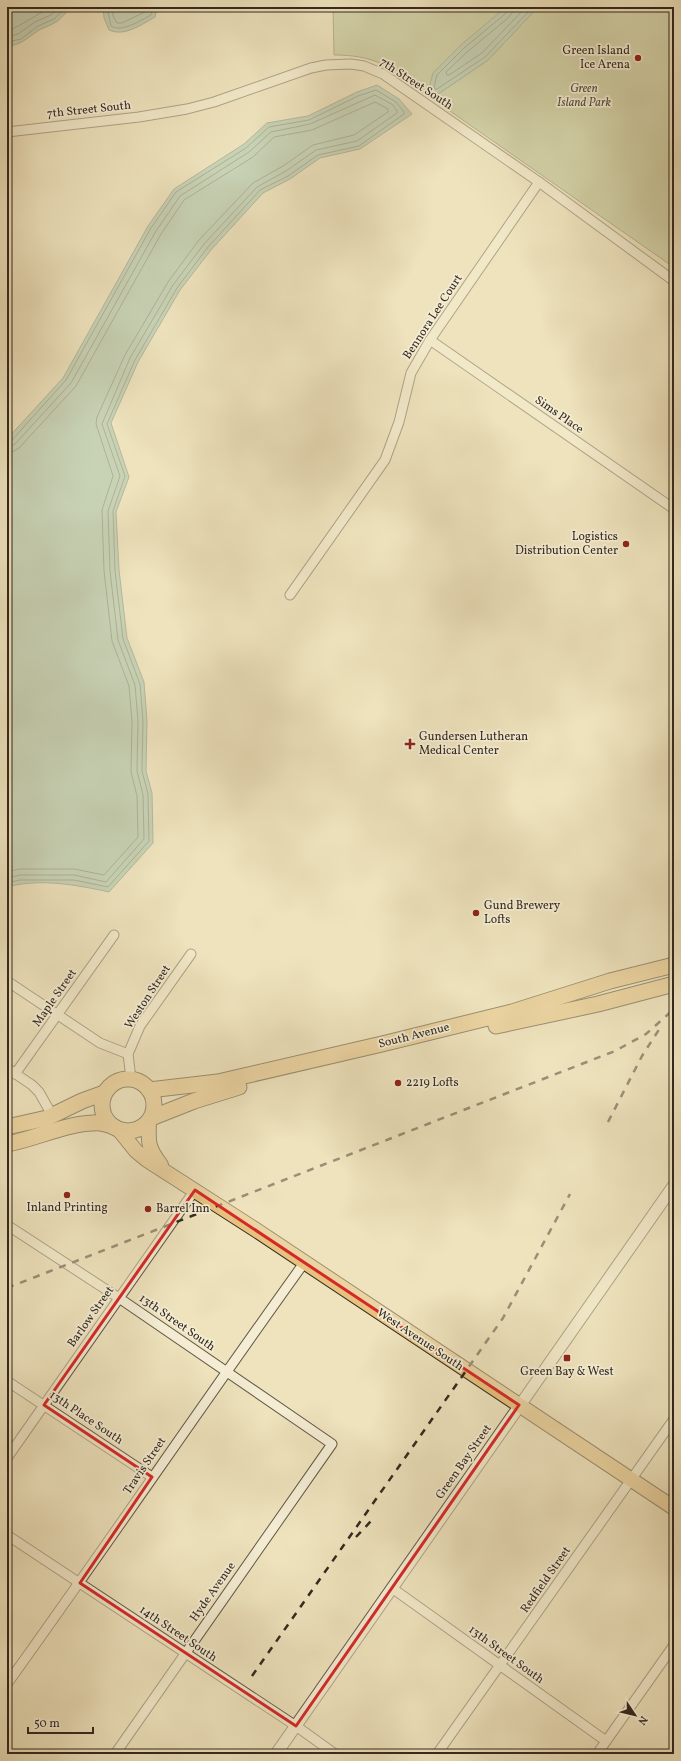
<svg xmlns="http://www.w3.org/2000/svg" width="681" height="1761" font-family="Vollkorn,serif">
<rect width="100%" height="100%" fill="#eee3bd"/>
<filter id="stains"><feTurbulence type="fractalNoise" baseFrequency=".005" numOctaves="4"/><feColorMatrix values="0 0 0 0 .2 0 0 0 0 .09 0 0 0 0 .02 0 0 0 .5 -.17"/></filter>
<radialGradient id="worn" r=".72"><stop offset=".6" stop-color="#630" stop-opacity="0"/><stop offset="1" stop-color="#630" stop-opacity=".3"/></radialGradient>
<path fill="#b5c494" stroke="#74765a" d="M333,7H506L435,96L488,60L538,7H674V264L672,266L384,65C368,57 351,55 334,55Z"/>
<g fill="#9abead" stroke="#718274">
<path d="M7,7H72C68,10 59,21 56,22C51,25 46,27 41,29C29,36 21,46 7,46Z"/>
<path d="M103,7H156L157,9L155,17C141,25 124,37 109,30L104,18Z"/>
<path d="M506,7H538L488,60L435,96L429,88L433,73L461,45Z"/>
<path d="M377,85L399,99L412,114L360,149L320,158L290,179L263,193L211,250L180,290L138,362L111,423L129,477L116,512L119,570L127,638L144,682L147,721L146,771L152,793L153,843L109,892C77,885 39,878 7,887V439L63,378L148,226L174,189L244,144L267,123L308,116L357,92Z"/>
</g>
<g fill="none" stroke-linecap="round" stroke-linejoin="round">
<g stroke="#667366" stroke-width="1">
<path d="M107,7L111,26C122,33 141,20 151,15L153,7"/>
<path d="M112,7L113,16L117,23H122L147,11L148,7"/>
<path d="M508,7V10L504,15L464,48L437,75L434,87L435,89H437L485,57L533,7"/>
<path d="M514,7L512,13L508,18L467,52L446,72L447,75H449L482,53L526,7"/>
<path d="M7,31C11,31 47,10 49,7"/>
<path d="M7,37L18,34L35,22L51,15L58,7"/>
<path d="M7,42L21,39L38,26L54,19L66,7"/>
<path d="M7,441L12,440L66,380L151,228L176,192L246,148L269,127L309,120L358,96L376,90L396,102L404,112V114L359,146L318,155L288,176L260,190L208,247L177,288L135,360L107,424L125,476L113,511L115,571L123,639L140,684L143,721L142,771L148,794L149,841L108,887L74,880H20L7,883"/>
<path d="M7,447L15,444L71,383L156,231L180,196L249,152L271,132L310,124L375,95L393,105L397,111V113L357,141L316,150L286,171L257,187L204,244L173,285L130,358L102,424L120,476L108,511L110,571L118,640L135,685L138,721L137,771L143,795L144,839L106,882L74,875H20L7,878"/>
<path d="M7,453L14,451L19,448L76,386L161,234L184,200L253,157L274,137L312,130L375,102L388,109V112L354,135L313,145L283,166L253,183L199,240L168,282L125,355L97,417L96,424L113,476L102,510L104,571L112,641L129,686L132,722L131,772L137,796L138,837L104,875L74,869H19L7,872"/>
</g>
<g stroke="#625746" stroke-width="11">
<g id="minor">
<path d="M7,132L139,117L187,109L214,102L311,68L326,65L351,64L364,66L383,74L539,182L674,281"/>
<path d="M430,340L674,509"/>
<path d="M290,595L385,460L399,422L411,373L430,340L539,182"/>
<path d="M7,981L100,1043L128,1054"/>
<path d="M7,1068L32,1085L39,1092L52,1115"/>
<path d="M15,1074L114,935"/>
<path d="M131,1079L128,1054L140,1026L191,954"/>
<path d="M7,1225L119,1298L332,1444L115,1754"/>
<path d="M7,1381L152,1477"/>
<path d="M7,1458L195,1190"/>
<path d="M7,1535L296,1726L335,1754"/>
<path d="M392,1588L606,1741"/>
<path d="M7,1684C107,1545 204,1402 304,1263"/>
<path d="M437,1754L674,1419"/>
<path d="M597,1754L674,1645"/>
</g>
</g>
<g stroke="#625746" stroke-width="13">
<path id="tertiary" d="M276,1754L674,1185"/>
</g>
<g stroke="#33281f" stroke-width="16">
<g id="primary">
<path d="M149,1122C148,1143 148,1148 161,1165"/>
<path d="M119,1130L136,1151L147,1160L253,1228L674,1508"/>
</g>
</g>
<g stroke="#33281f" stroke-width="17">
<g id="trunk">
<path d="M496,1026L598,1004L674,984"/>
<circle cx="128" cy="1105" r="26"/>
<path d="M149,1090L218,1082L382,1044L512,1012L610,981L674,965"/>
<path d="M151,1118L194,1101L239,1087"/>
<path d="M7,1127L47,1118L82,1101L104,1093"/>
<path d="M7,1144C35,1139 64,1124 93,1123C100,1122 107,1124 114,1127"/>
</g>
</g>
<use href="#minor" stroke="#f4edd4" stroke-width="9"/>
<use href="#tertiary" stroke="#f4edd4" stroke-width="11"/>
<use href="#primary" stroke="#e7c27e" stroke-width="14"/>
<use href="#trunk" stroke="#e7c27e" stroke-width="15"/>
<g stroke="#33281f" stroke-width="2.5" stroke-dasharray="7 7" stroke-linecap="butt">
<path d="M608,1122L642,1056L662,1025"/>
<path d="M7,1288L615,1051L646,1034L674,1009"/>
<path d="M356,1537L372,1520"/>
<path d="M252,1676L503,1318L570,1194"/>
</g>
</g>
<path d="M0 0H681V1761H0ZM195,1190L519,1405L296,1726L80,1583L152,1477L44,1405Z" fill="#eee3bd" fill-opacity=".55" fill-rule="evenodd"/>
<path fill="none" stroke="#d62828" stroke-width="3" stroke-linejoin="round" d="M195,1190L519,1405L296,1726L80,1583L152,1477L44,1405Z"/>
<g fill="#8f2418" stroke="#f4edd4" stroke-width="1.5">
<circle cx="638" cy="58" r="4"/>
<circle cx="626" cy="544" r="4"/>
<path d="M408 738h4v4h4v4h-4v4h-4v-4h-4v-4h4z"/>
<circle cx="476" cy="913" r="4"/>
<circle cx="398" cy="1083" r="4"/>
<circle cx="67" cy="1195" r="4"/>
<circle cx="148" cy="1209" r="4"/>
<rect x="563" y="1354" width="8" height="8" rx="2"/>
</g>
<g text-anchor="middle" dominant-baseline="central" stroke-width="3.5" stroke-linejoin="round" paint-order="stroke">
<g font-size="12" fill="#33281f" stroke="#f4edd4" text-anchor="start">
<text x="630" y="51" text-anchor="end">Green Island<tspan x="630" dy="14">Ice Arena</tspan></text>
<text x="618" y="537" text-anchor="end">Logistics<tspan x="618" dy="14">Distribution Center</tspan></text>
<text x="419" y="737">Gundersen Lutheran<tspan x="419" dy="14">Medical Center</tspan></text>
<text x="484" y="906">Gund Brewery<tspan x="484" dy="14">Lofts</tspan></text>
<text x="406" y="1083">2219 Lofts</text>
<text x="67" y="1208" text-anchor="middle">Inland Printing</text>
<text x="156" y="1209">Barrel Inn</text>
<text x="567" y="1372" text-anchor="middle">Green Bay &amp; West</text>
</g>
<g font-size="12" fill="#33281f" stroke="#f4edd4">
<text transform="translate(416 84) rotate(33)">7th Street South</text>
<text transform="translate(89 110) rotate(-6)">7th Street South</text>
<text transform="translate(433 317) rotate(-57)">Bennora Lee Court</text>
<text transform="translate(559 415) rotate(35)">Sims Place</text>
<text transform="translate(148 997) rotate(-57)">Weston Street</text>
<text transform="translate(55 998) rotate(-55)">Maple Street</text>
<text transform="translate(414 1036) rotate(-14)">South Avenue</text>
<text transform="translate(91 1317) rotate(-55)">Barlow Street</text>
<text transform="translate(177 1323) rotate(35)">13th Street South</text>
<text transform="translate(420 1340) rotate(34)">West Avenue South</text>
<text transform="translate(86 1418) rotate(34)">13th Place South</text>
<text transform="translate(464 1462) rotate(-55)">Green Bay Street</text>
<text transform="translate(145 1466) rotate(-56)">Travis Street</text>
<text transform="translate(546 1580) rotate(-55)">Redfield Street</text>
<text transform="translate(213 1592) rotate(-55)">Hyde Avenue</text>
<text transform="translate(178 1634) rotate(34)">14th Street South</text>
<text transform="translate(506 1655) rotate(36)">13th Street South</text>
</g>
<g font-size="12" font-style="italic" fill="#544f3c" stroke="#f4edd4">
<text x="584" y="89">Green<tspan x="584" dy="14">Island Park</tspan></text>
</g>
</g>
<rect width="681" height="1761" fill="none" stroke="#eee3bd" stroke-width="24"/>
<rect x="8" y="8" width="665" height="1745" fill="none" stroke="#33281f" stroke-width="2"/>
<rect x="12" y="12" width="657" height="1737" fill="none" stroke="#33281f"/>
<g transform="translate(635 1715) rotate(125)" stroke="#f4edd4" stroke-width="3" paint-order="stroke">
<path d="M0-3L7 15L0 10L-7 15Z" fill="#33281f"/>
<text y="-6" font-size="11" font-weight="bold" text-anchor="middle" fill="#33281f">N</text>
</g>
<path d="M28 1727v6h65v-6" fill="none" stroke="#33281f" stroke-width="2"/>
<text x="34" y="1727" font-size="12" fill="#33281f" stroke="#f4edd4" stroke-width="3" paint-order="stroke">50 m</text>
<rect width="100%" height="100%" filter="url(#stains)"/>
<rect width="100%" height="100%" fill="url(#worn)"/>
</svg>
